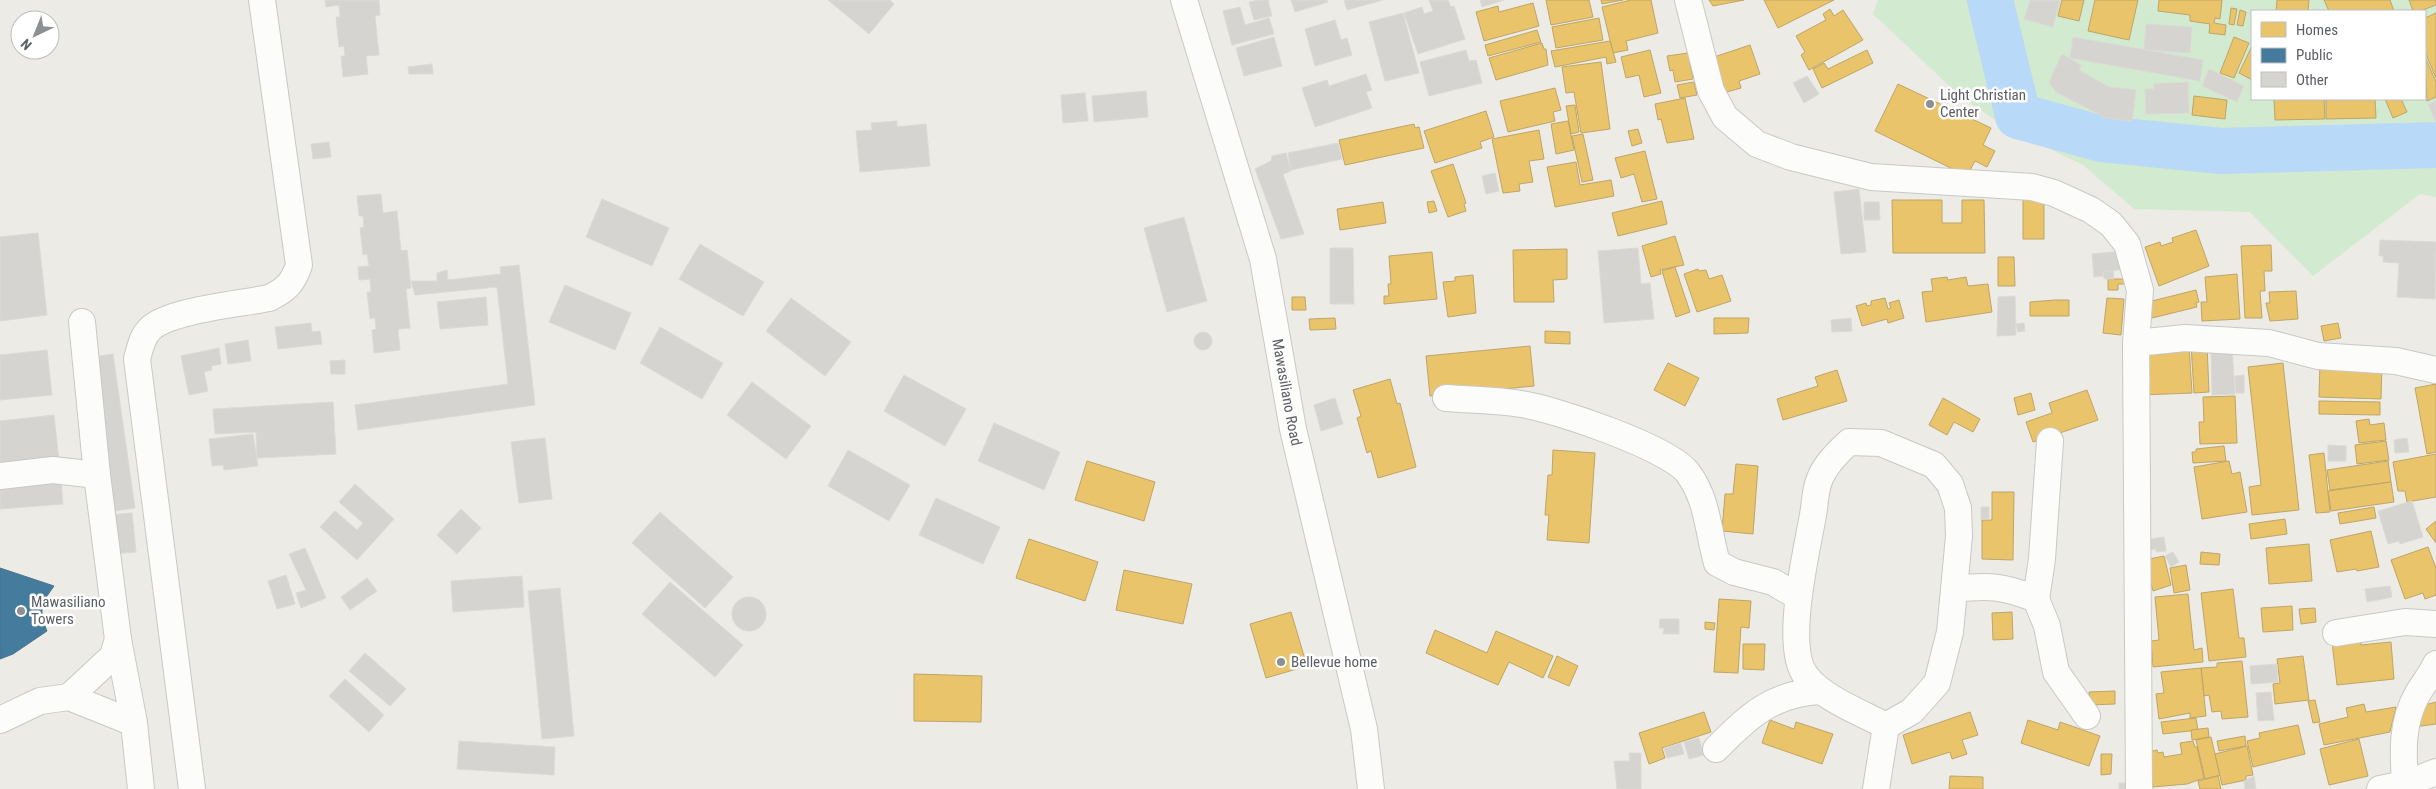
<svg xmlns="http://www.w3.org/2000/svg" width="2436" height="789" font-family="'Roboto Condensed',sans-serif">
<rect width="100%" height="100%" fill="#ecebe5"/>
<path fill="#d2ead0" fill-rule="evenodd" d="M1878,0H2436V197L2420,194L2313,276L2250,212L2134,209L2083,165L2008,129L1959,95L1873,14ZM2252,11H2425V99H2252Z"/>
<g fill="#e9c46a" stroke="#bea568">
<path d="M1546,0H1589L1593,17L1551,25Z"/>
<path d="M1601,0H1623L1602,4Z"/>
<path d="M1631,0H1651L1658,33L1626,41L1628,50L1613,53L1602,7Z"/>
<path d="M1709,0H1744L1713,6Z"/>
<path d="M1764,0H1834L1778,28Z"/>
<path d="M2062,0H2084L2079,21L2058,16Z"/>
<path d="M2095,0H2138L2129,40L2088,31Z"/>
<path d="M2159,0H2222L2220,19L2215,18L2214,23L2226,25L2225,35L2209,33L2210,24L2190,21V15L2158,11Z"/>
<path d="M2277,0H2309L2308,11H2276Z"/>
<path d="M2324,0H2390L2394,11H2329Z"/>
<path d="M2409,0H2436V5L2420,11H2413Z"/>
<path d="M1533,3L1539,26L1484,41L1476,12L1498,6L1499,12Z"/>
<path d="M2231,8L2237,9L2234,25L2229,24Z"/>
<path d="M1830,9L1834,16L1843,10L1863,40L1809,70L1801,55L1805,52L1796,36L1826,20L1823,14Z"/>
<path d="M2240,10L2246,12L2243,26L2237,25Z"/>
<path d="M2436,13V78L2425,52V18Z"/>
<path d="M1599,18L1603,40L1556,48L1552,27Z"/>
<path d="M1537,30L1541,42L1488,56L1485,45Z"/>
<path d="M2234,37L2249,43L2234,78L2220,73Z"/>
<path d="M1610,41L1616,62L1607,64L1606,57L1555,67L1551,51Z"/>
<path d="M1542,43L1544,49H1546L1548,65L1496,80L1489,58Z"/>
<path d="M1750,45L1760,74L1739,81L1741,88L1720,94L1708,59Z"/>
<path d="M2252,46V80L2239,73Z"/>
<path d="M1650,50L1661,93L1644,97L1639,75L1626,78L1621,57Z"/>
<path d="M1867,50L1873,63L1822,88L1813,69L1824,63L1828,69Z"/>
<path d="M1688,53L1693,79L1675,82L1673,70L1670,71L1667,56Z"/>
<path d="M2425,57L2436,82V97L2427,101Z"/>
<path d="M1601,62L1610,129L1581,133L1574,92L1566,93L1562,67Z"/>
<path d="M1694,82L1697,95L1680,98L1677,85Z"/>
<path d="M1898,84L1991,128L1983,145L1995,151L1987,167L1975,161L1967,176L1875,131Z"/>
<path d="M1555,88L1561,110L1553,112L1555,121L1508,132L1500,101Z"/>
<path d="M2194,96L2227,100L2225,119L2192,115Z"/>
<path d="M1685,98L1694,139L1667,143L1661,119L1658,120L1655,104Z"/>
<path d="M2274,99H2324L2325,119L2275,120Z"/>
<path d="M2326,99H2375L2376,118L2326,119Z"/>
<path d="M2385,99H2401L2407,112L2393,118Z"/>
<path d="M1575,105L1579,132L1571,134L1566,106Z"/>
<path d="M1486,111L1494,137L1480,142L1482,148L1435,163L1424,131Z"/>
<path d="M1568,121L1574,150L1556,154L1551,124Z"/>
<path d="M1414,124L1415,128L1419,127L1424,148L1345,165L1339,140Z"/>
<path d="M1638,129L1642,143L1632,146L1628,131Z"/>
<path d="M1539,130L1544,159L1529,161L1533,182L1519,184L1520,191L1503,193L1492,139Z"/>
<path d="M1583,134L1593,180L1582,182L1572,136Z"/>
<path d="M1645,151L1657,199L1642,202L1634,174L1621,178L1615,158Z"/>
<path d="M1576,162L1580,185L1611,180L1614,196L1555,207L1547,167Z"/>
<path d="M1453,164L1466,203L1464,204L1466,211L1448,217L1431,171Z"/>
<rect x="2023" y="192" width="21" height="47"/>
<path d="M1892,200H1942V223H1962V200H1984L1985,253H1893Z"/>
<path d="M1434,201L1437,211L1429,213L1427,202Z"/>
<path d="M1662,201L1667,224L1618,236L1612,213Z"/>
<path d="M1383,202L1386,223L1340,230L1337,209Z"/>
<path d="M2196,230L2209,266L2159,286L2145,247L2160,242L2161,246L2173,242L2172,238Z"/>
<path d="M1675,236L1684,265L1660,270L1661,274L1651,277L1642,246Z"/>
<path d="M2271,245L2272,271H2264L2265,291H2260L2262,318H2245L2241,246Z"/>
<path d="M1567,249V279L1553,280L1554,302H1514L1513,250Z"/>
<path d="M1432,252L1437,299L1384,304V296H1389L1388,284H1391L1389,256Z"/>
<path d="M1998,257H2014L2015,286H1998Z"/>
<path d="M1675,267L1690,312L1676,317L1662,271Z"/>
<path d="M1698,269L1699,271L1706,270L1709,279L1722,275L1731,301L1697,312L1684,274Z"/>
<path d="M2237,274L2240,319L2202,321L2201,302H2207L2205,277Z"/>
<path d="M1473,275L1476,313L1448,317L1443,282L1455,281V277Z"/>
<path d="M1947,277L1948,280L1966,277L1968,286L1988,284L1992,312L1926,322L1922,292L1933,291L1931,279Z"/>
<path d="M2108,279H2126L2125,284H2118V290H2108Z"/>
<path d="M2196,290L2199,302L2196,303L2197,307L2152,318L2148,302Z"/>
<path d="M2296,291L2298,319L2270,321L2266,303H2270L2269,292Z"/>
<path d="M1292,297H1305L1306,310H1292Z"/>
<path d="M1885,298L1888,309L1891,308L1889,303L1899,300L1904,318L1888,323L1887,319L1862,326L1856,306L1866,303L1867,306L1871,305V301Z"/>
<path d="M2107,298L2124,299L2121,335L2103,333Z"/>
<path d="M2055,300H2069V316H2030V302Z"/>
<path d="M1335,318L1336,329L1310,330L1309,319Z"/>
<path d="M1714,318H1749L1748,333L1714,334Z"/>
<path d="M2338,323L2341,338L2324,341L2321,326Z"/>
<path d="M1545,331L1570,332V344L1545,343Z"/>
<path d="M2207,344L2209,392L2194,393L2191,345Z"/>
<path d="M2189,345L2192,393L2141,395L2139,355L2164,354L2163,347Z"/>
<path d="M1530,346L1534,386L1430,396L1426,356Z"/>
<path d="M2320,362L2382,365L2381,399L2319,397Z"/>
<path d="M1668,363L1699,378L1685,406L1654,390Z"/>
<path d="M2283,363L2299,510L2252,515L2249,487L2261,485L2248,367Z"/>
<path d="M1837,370L1847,401L1783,420L1777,399L1818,386L1815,377Z"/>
<path d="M1390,379L1397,404L1400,403L1416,467L1378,478L1371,451L1367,453L1357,418L1361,416L1353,390Z"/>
<path d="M2436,384V452L2427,454L2415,388Z"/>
<path d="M2087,390L2098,420L2033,442L2026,422L2052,413L2049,403Z"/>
<path d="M2031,393L2035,410L2018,415L2014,398Z"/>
<path d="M2235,396L2237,443L2200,444L2199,422H2204L2203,397Z"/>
<path d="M1943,398L1980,419L1973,432L1954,422L1947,435L1929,425Z"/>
<path d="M2319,401L2380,402V415L2319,414Z"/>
<path d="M2369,419L2370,425L2384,423L2386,440L2359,443L2356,421Z"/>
<path d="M2386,441L2389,460L2357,464L2355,445Z"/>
<path d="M2224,446L2226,461L2193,463L2192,452H2196V449Z"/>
<path d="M1553,450L1595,453L1589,543L1547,540L1549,515H1545L1548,475H1552Z"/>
<path d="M2324,453L2330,512L2316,513L2309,455Z"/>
<path d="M2436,454V497L2407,502L2405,491H2398L2393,462Z"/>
<path d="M1087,461L1155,482L1144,521L1075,500Z"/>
<path d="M2229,461L2232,474L2240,472L2247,512L2202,519L2194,467Z"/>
<path d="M2388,461L2391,482L2330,490L2327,470Z"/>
<path d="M1736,464L1758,466L1753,534L1722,531L1725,494H1733Z"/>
<path d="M2391,482L2394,502L2331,511L2328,491Z"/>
<path d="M1992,492H2014L2013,560L1982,559V520H1992Z"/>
<path d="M2374,507L2376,518L2340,524L2338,513Z"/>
<path d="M2285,519L2287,534L2251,539L2249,524Z"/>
<path d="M2436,521V543L2426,529Z"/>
<path d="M2371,531L2379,567L2357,571L2356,569L2337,572L2330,540Z"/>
<path d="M1029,539L1098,562L1085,601L1016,578Z"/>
<path d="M2309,544L2312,581L2269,584L2266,548Z"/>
<path d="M2428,547L2436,568V595L2425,599L2423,593L2405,599L2391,560Z"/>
<path d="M2201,552L2220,554L2219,565L2200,564Z"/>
<path d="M2164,556L2171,585L2153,591L2145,560Z"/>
<path d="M2186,565L2190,590L2174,593L2170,568Z"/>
<path d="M1124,570L1192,584L1183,624L1116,610Z"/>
<path d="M2233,589L2239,638H2244L2246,657L2209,661L2201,593Z"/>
<path d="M2188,594L2194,650L2202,648L2203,662L2153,667L2151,641L2159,640L2155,597Z"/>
<path d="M1719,599L1751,601L1749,628L1741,627L1738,673L1714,672Z"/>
<path d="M2292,606L2293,630L2263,632L2261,608Z"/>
<path d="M2315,608L2316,622L2301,624L2299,609Z"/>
<path d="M1291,612L1307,666L1266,678L1250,624Z"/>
<path d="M2012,612L2013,639L1993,640L1992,613Z"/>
<path d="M1705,622L1715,623L1714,630L1705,629Z"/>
<path d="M1435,630L1487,653L1496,631L1553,656L1543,678L1509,662L1498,685L1426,653Z"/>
<path d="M2360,639L2361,645L2391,642L2394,679L2337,685L2332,642Z"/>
<path d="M1743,644H1765L1764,670L1743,669Z"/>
<path d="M1557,656L1578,666L1569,686L1548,677Z"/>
<path d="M2303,656L2309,700L2275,704L2273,684L2280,683L2277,659Z"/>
<path d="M2242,661L2248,717L2222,719L2221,711L2212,712L2209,695L2204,696L2201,668L2217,667V663Z"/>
<path d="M2201,668L2206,716L2190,718V713L2159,719L2156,694L2164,693L2161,672Z"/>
<path d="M914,674L982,676L981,722L914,721Z"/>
<path d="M2115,691V704L2090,705L2089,692Z"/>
<path d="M2315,700L2320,722L2313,723L2308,701Z"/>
<path d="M2436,702V724L2414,727L2421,706Z"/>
<path d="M2364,704L2366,712L2396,707L2390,732L2324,745L2319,724L2348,717L2346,708Z"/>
<path d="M1704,712L1711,732L1662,748L1665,758L1649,764L1639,733Z"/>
<path d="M1970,712L1978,735L1962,740L1967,754L1952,759L1950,752L1912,764L1903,735Z"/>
<path d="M2196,718L2198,730L2163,734L2161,722Z"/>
<path d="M1770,720L1794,729L1796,722L1833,734L1822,764L1762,743Z"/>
<path d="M2028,720L2058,730L2060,722L2100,736L2089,766L2021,743Z"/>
<path d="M2298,725L2305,754L2253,767L2247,741L2260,738L2259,733Z"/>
<path d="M2208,728L2209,737L2192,740L2191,730Z"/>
<path d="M2245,736L2246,746L2219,751L2217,741Z"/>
<path d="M2211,737L2220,775L2205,779L2196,740Z"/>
<path d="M2359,739L2368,776L2329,785L2320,749Z"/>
<path d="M2193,741L2195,747H2197L2204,778L2187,784L2152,787L2148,752L2157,750L2158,753L2163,752L2164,757L2182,754L2180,743Z"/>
<path d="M2247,746L2253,775L2246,776V780L2222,785L2215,754Z"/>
<path d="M2101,754H2112L2111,774L2101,775Z"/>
<path d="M1950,776L1983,777V789H1949Z"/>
<path d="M2218,776L2221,789H2200L2198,781Z"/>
</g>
<path fill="#457b9d" stroke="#4c728c" d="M0,568L54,586L42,603V619L47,631L13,654L0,659Z"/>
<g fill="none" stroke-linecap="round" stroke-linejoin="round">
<path stroke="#b8d9f7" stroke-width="46" d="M1990,0L2018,116L2102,139L2221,151L2436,145"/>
</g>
<g fill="#d5d4d0" stroke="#dcdad4">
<path d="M325,0H379L380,15L375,16L379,55L366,56L368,74L343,77L341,56H345L344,46L339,47L336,17H340L339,5L326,7Z"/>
<path d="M828,0H890L894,4L869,34Z"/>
<path d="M1259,0H1268L1272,16L1254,20L1249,2Z"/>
<path d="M1291,0H1327L1328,2L1295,12Z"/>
<path d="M1344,0H1383L1347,10Z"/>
<path d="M1429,0H1448L1451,7L1454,6L1465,39L1418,54L1404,13L1422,7L1424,14L1433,11Z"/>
<path d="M1480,0H1504L1482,7Z"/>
<path d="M2030,0H2060L2053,27L2024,19Z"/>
<path d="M1240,7L1245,25L1269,18L1274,34L1232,45L1223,11Z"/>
<path d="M1403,13L1419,73L1385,81L1369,22Z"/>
<path d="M1335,20L1341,40L1347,38L1352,55L1315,66L1305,29Z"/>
<path d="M2146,24L2192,27L2190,53L2144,50Z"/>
<path d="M1274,37L1282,66L1244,76L1236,48Z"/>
<path d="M2073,37L2203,60L2200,81L2070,58Z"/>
<path d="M1466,50L1469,61L1476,60L1482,83L1429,96L1420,62Z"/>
<path d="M2062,54L2081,65L2079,70L2109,87L2136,90L2132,121L2106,118L2056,92L2049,82Z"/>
<path d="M432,64L433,74H409L408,67Z"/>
<path d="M2209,69L2244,86L2237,102L2202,86Z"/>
<path d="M1366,74L1372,90L1366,92L1372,108L1315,127L1302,88L1327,80L1329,86Z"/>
<path d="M1807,76L1819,94L1804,103L1793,83Z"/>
<path d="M2188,82L2189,113L2146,114L2145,89H2154V84Z"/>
<path d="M1146,91L1148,117L1094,122L1092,96Z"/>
<path d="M1085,93L1088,121L1063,123L1061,95Z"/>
<path d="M2436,101V123L2428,104Z"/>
<path d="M897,121V127L926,124L930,166L860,172L856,131L872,130L871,123Z"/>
<path d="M329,142L331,157L313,159L311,144Z"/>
<path d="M1338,143L1342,159L1291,170L1288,153Z"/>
<path d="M1286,153L1291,171L1283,174L1304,234L1281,239L1255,169L1271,161L1272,156Z"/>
<path d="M1495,173L1499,191L1486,194L1482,176Z"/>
<path d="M1859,189L1866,252L1841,254L1834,192Z"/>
<path d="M381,194L383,213L397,211L401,251L407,250L411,288L406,289L410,328L398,329L400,350L374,353L372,330L376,329L375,318L370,319L367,292H371L370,279L359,280L358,267L369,266L367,254L363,255L360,228L364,227L363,216H359L357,196Z"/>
<path d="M602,199L669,228L652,266L586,237Z"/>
<path d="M1864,202H1879L1880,220H1864Z"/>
<path d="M1184,217L1207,301L1167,312L1144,228Z"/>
<path d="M38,233L47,315L0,321V237Z"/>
<path d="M2380,240L2436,242L2435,299L2397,297L2399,263L2383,262V256H2379Z"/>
<path d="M700,244L764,282L743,316L679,279Z"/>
<path d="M1330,248H1353L1354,304H1330Z"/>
<path d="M1638,248L1641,284L1650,283L1654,319L1604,323L1598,251Z"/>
<path d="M2123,251L2125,269L2102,272L2103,276L2094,277L2092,254Z"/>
<path d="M519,265L535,405L358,430L355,405L508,384L497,287L415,295L411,281H437V273L447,270L448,280L501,274L500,267Z"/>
<path d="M2113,271L2114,279H2104L2103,272Z"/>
<path d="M565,285L631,313L615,350L549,322Z"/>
<path d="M2015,296L2016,335L1997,336L1998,297Z"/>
<path d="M486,297L488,325L440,329L437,302Z"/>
<path d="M791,298L851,342L825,376L766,331Z"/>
<path d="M1851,318L1852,331L1832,332L1831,320Z"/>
<path d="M311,323L312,332L320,331L322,344L278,349L275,327Z"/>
<path d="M2024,323L2025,331L2018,332L2016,324Z"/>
<path d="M660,327L723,363L702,399L640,363Z"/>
<circle cx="1203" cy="341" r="9"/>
<path d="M248,340L251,361L228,364L225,344Z"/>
<path d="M219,348L221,364L211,366L212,370L204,372L208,391L189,395L181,356Z"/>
<path d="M2232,348L2235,394L2212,395L2211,349Z"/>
<path d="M47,350L52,395L0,400V355Z"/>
<path d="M113,354L135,508L108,512L86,358Z"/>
<path d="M345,360V374H331L330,361Z"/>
<path d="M904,375L966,409L945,446L884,411Z"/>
<path d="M2244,375V393H2236L2235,376Z"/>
<path d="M752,382L811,426L786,459L727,415Z"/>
<path d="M1335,398L1343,424L1321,431L1314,405Z"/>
<path d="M333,402L336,454L257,458L256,432L215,434L213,409Z"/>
<path d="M54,415L59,461L0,466V421Z"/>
<path d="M994,423L1060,452L1044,490L978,461Z"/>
<path d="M253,434L258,466L224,470L223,465L212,466L209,439Z"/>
<path d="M545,438L552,499L519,503L511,442Z"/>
<path d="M2407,438L2409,452L2395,453L2394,440Z"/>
<path d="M2328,445L2346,446V461H2328Z"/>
<path d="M848,450L910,485L889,521L828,486Z"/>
<path d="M61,481L63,504L0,509V486Z"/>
<path d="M355,484L394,519L357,560L320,527L335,511L357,530L363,523L339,502Z"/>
<path d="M936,498L1000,527L983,564L919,535Z"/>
<path d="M2412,501L2423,537L2400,544L2399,541L2388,544L2378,511Z"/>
<rect x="1981" y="507" width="8" height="12"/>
<path d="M461,509L481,528L457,554L437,535Z"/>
<path d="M660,512L733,577L705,608L632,543Z"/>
<path d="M132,513L136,552L113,554L109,515Z"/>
<path d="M2164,537L2166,551L2156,552V549L2146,550L2145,540Z"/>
<path d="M305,548L326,598L301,608L296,593L306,590L289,554Z"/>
<path d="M2173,552L2179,562L2171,567L2165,556Z"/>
<path d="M286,575L295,604L277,609L268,581Z"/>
<path d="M522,576L524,607L453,612L451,581Z"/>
<path d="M367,578L377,591L350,610L341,597Z"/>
<path d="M670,582L743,645L715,677L642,614Z"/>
<path d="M2390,586L2392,597L2367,602L2365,589Z"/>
<path d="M560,588L574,736L542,739L528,591Z"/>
<circle cx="749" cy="614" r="17"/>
<path d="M1660,619H1679V634H1663L1664,628H1659Z"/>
<path d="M365,653L406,689L390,706L349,671Z"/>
<path d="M2277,664L2278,682L2251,684L2250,666Z"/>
<path d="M345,679L384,715L369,732L329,696Z"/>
<path d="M2271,692L2274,720L2258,721L2256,693Z"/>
<path d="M1699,738L1704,755L1689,759L1684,742Z"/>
<path d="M459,741L555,747L554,775L457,769Z"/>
<path d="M1681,743L1684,754L1667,758L1664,748Z"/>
<path d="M1629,753H1641V789H1617L1614,761H1630Z"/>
<path d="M2254,776L2256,789H2245L2244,781Z"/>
<rect x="2119" y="783" width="8" height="6"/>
</g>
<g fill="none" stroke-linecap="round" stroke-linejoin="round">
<g stroke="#c8c9c7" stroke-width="28">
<g id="minor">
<path id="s1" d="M1184,0L1263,259L1293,429L1364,729L1371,789"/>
<path d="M1688,0L1711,91L1725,117L1757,144L1791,157L1871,177L2032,187L2054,193L2091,210L2111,224L2127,244L2140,290L2136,343L2139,789"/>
<path d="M82,322L97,475L118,639L134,723L141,789"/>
<path d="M2136,343L2185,338L2269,343L2318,356L2396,361L2436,370"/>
<path d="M1446,398C1471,400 1497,400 1521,404C1555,409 1670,448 1688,473C1708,500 1708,532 1717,563L1734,572L1773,582L1797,596"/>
<path d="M1849,442L1881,443L1934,465L1950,484L1958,508L1959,536L1950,632L1937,683L1912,711L1886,726C1862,713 1822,698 1806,676C1783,647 1807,550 1813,515C1815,504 1815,491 1819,481C1824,466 1837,453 1849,442Z"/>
<path d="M0,476L53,470L97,475"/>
<path d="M1954,589C1989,585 2003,586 2036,599L2047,626L2056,672L2087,716"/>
<path d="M2036,599L2042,559L2050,441"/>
<path d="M2336,633L2405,622L2436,624"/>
<path d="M69,697L113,656L118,639"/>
<path d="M0,720L40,701L69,697L134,723"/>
<path d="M1716,749C1748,716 1773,693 1821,691"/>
<path d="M2405,784C2403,753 2401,722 2418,693C2424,683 2431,675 2436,664"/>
<path d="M192,789L137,359C140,348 142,336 151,328C171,310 240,304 269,298C286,290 293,283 299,265L262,0"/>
<path d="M1876,789L1886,726"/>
<path d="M2380,789L2405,784L2436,772"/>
</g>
</g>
<use href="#minor" stroke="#fcfcfb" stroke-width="26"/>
</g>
<g fill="#8e8f91" stroke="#fff" stroke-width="2">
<circle cx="1930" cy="104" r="5"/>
<circle cx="21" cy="611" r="5"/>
<circle cx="1281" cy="662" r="5"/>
</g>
<g text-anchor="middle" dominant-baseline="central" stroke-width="5" stroke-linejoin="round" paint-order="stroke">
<g font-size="15" fill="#5b5e64" stroke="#fff" text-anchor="start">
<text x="1940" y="95">Light Christian<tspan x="1940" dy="17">Center</tspan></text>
<text x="31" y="602">Mawasiliano<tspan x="31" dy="17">Towers</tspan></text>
<text x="1291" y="662">Bellevue home</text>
</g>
<g font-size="15" fill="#5b5e64" stroke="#fff">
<text stroke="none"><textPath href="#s1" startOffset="406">Mawasiliano Road</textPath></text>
</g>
</g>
<rect x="2251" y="10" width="175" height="90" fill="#ffffff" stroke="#bdbfc1"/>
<rect x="2261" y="22" width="25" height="15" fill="#e9c46a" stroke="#bdbfc1"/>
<text x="2296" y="35" font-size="15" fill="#5b5e64">Homes</text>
<rect x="2261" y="48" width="25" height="15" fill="#457b9d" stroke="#bdbfc1"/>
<text x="2296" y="60" font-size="15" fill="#5b5e64">Public</text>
<rect x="2261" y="72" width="25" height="15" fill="#d5d4d0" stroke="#bdbfc1"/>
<text x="2296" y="85" font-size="15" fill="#5b5e64">Other</text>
<g transform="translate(35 35) rotate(223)"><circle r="24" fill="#ffffff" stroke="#bdbfc1"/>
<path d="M0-4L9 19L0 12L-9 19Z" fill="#8e8f91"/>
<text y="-8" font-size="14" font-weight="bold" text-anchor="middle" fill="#5b5e64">N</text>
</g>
</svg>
